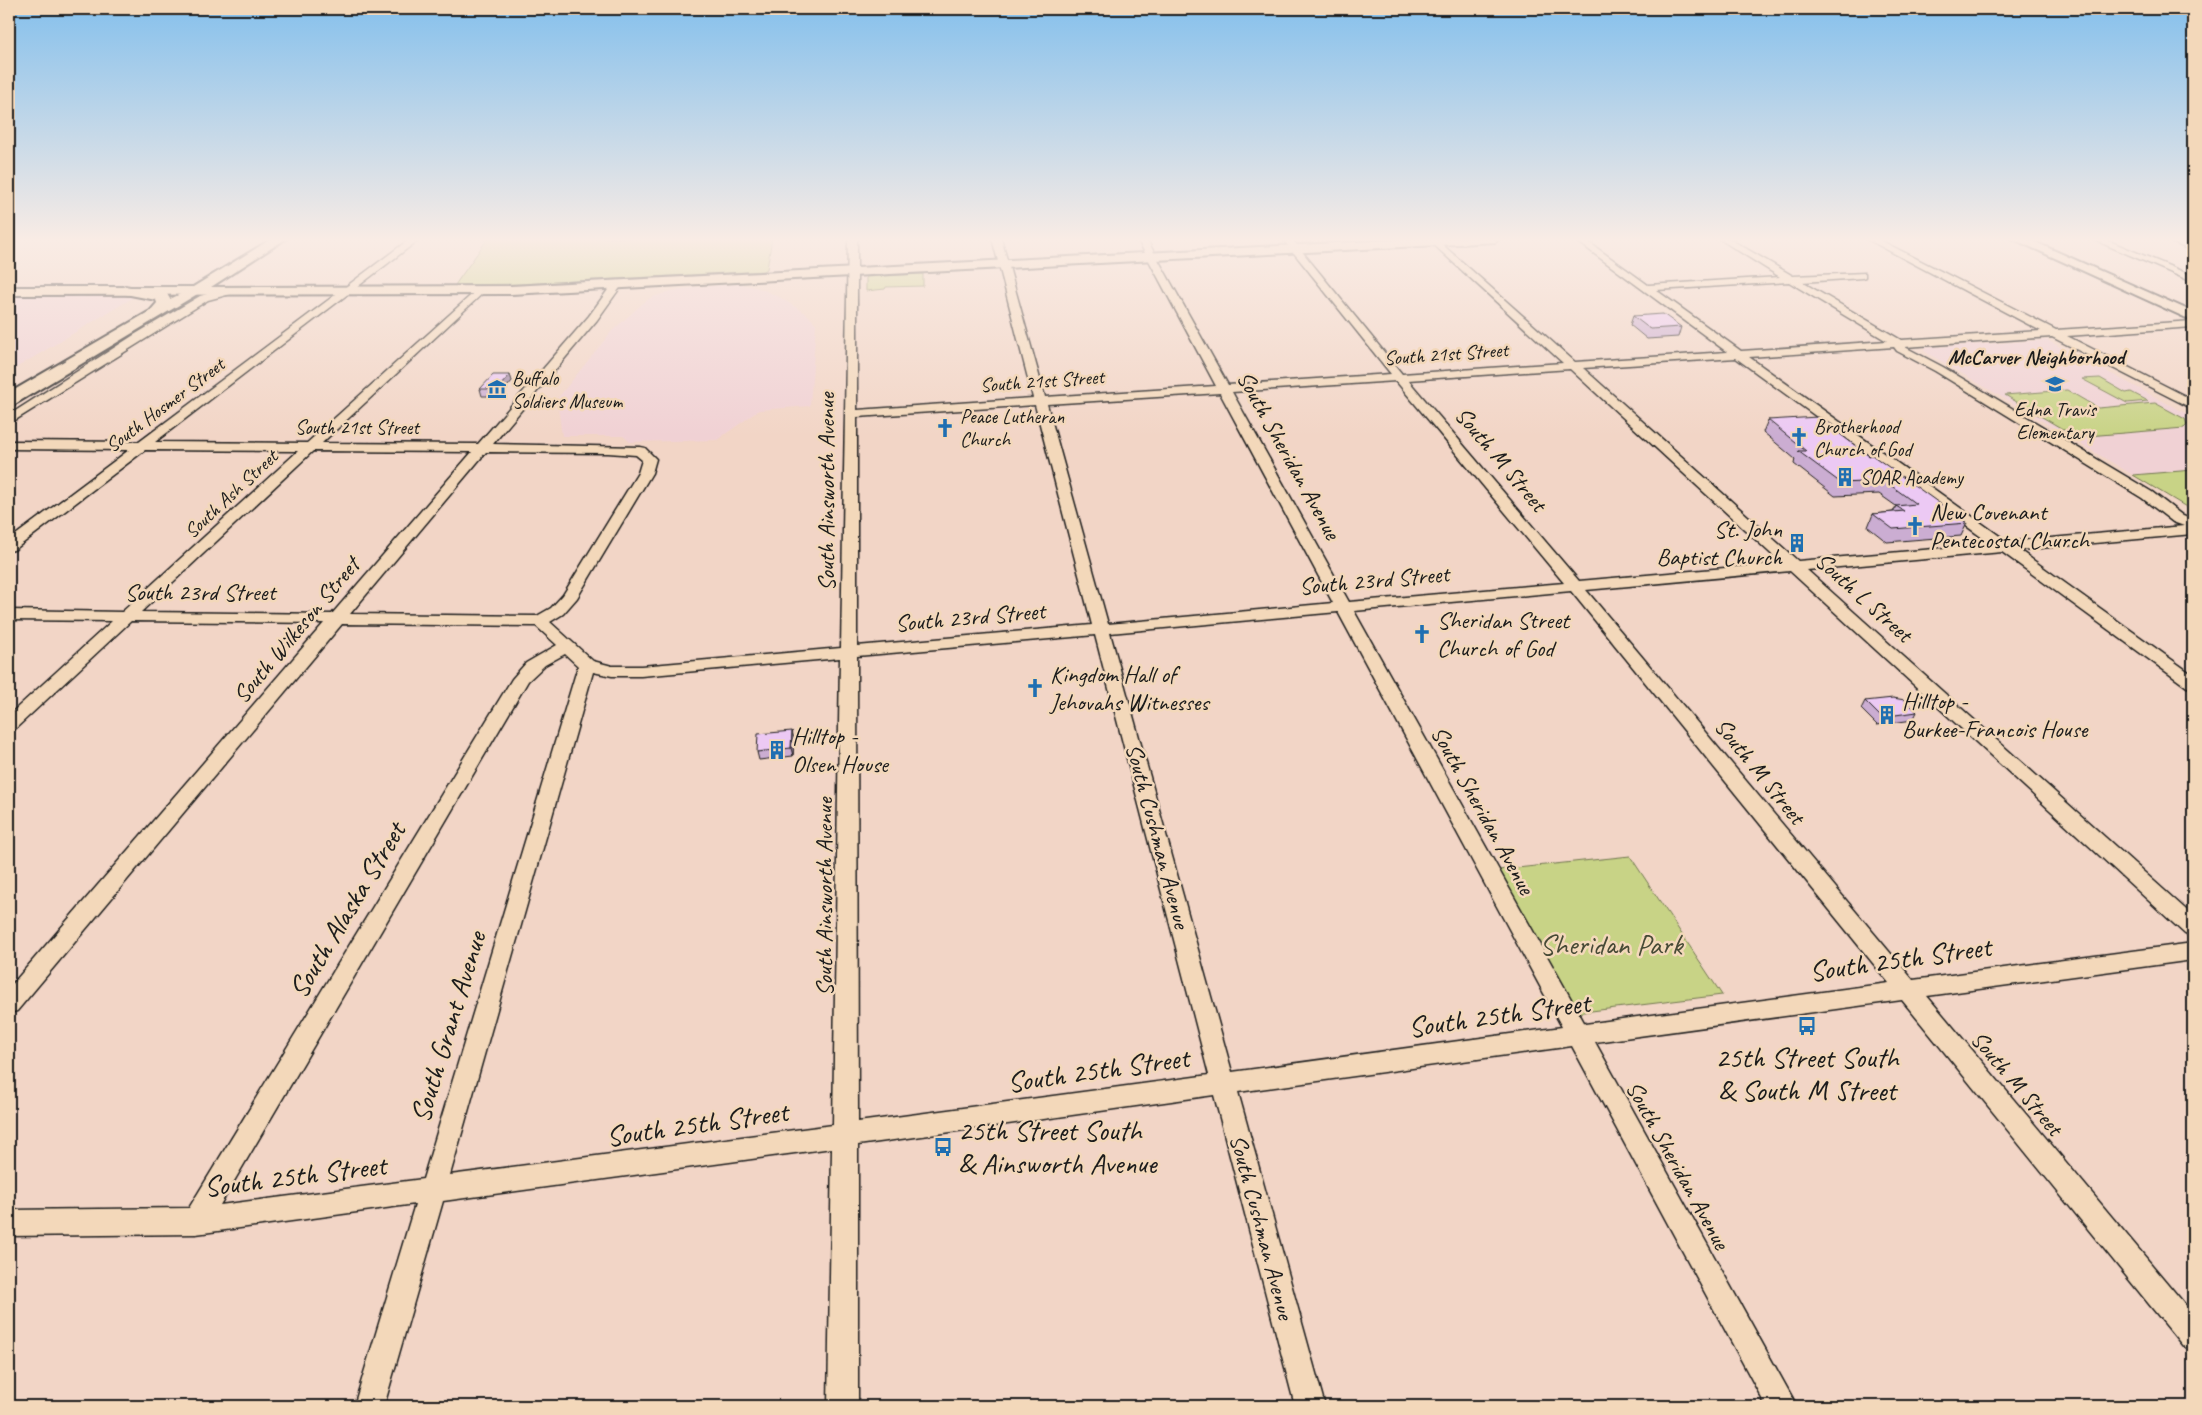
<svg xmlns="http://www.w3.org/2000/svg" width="2202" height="1415" font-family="Caveat,sans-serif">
<rect width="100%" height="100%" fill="#f2d5c6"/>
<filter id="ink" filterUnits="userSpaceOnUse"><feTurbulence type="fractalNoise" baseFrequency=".02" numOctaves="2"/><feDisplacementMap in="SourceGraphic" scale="10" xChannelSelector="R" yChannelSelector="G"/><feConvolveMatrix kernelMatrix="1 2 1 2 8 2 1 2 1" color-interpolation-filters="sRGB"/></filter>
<g filter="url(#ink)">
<g fill="#f0d1d4">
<path d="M741,284L762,289L781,298L808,315L816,324L810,406L759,410L717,440L630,442L623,436H562L557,399L612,331L642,304L650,298L671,291L695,287Z"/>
<path d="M9,297H134L9,372Z"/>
<path d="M2047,340L2193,417V470L2133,475L1924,351L1925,348Z"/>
</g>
<g fill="#c8d386" stroke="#727851">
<path d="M488,238H772L767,269L764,271L517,284L455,285Z"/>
<path d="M923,274V286L886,287L885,289L866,291V277Z"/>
<path d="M2100,378L2126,393L2131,392L2148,401L2127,403L2082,379Z"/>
<path d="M2067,390L2098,408L2155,403L2185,419L2187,425L2184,428L2076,437L2005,395Z"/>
<path d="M2193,470V511L2133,475Z"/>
<path d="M1630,856L1722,995L1575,1013L1498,870Z"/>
</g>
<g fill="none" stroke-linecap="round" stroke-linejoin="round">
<g stroke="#1c1c1c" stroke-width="3">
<g id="minor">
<path d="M9,238H21L9,244Z"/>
<path d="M411,238H421L155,442L307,443L479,288L483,289V293L322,443L478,444L589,316L613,283H621L622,285L597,320L493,444L640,447L645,448L656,459L652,473L577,598L563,614L550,622L593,661L612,666H641L841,648L848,238H857V410L1033,398L992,238H1001L1045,397L1216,386L1137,238H1146L1228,385L1391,374L1282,238H1291L1402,374L1563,363L1432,243L1430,241L1435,238L1575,362L1727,352L1573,238H1583L1648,285L1780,277L1718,238H1728L1793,276L1865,273V277L1862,278L1802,282L1901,340L2041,331L1865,238H1876L2056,330L2193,321V327L2067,336L2193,400V409L2052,337L1905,347L1943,367L2152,492L2183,516L2193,520V534L2019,550L2193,675V688L2187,687L2002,552L1807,570L2193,916V936L2185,934L1790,571L1586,590L1913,980L2193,943V960L1927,996L2193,1314V1350L2183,1346L1902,1000L1595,1042L1797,1406H1766L1572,1046L1238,1092L1325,1406H1295L1214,1095L858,1145V1406H828L832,1148L443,1201L384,1406H354L415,1204L196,1234L9,1236V1210L189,1208L512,679L526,663L557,645L536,626L342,624L17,1011L9,1013V988L324,623L131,621L15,729L9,731V715L112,621L9,620V610L122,612L298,451L145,450L14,550L9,551V540L129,450L9,449V441L139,442ZM1789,282L1887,341L1741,351L1656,290ZM1894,347L1897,351L1935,371L2142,498L2173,522L2184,526L2008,542L1749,357ZM1736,358L1991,544L1798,561L1583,368ZM1570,369L1781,563L1579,581L1408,380ZM1396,381L1564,583L1349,602L1232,392ZM1220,393L1333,603L1108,624L1047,404ZM1035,405L1092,625L857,646V417ZM313,451L472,452L332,614L141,612ZM486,452L608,453L636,455L642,460L638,473L563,595L551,608L537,616L350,614ZM1571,591L1889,983L1585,1024L1354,611ZM1338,612L1562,1027L1232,1072L1110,633ZM1095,635L1209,1075L858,1122L857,656ZM565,654L578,666L423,1179L220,1205L528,681L545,665ZM840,658L833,1125L450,1175L593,672L612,676H641Z"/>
<path d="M2090,238H2102L2193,276V282Z"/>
<path d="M2161,238H2174L2193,245V251Z"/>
<path d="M234,287L238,288V292L208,300L9,424V415L134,335L200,296Z"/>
</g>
</g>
<g stroke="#1c1c1c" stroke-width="4">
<g id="major">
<path d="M273,238H287L211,287L511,286L1433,238H1501L1495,242L511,294L9,295V287H193Z"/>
<path d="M2011,238H2026L2193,312V321Z"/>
</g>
</g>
<g stroke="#1c1c1c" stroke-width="4">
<path id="highway" d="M125,286L167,294L170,299L197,286L204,290L15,404L9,405V393L150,311L157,303L156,300L120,293L118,290Z"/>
</g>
<use href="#minor" fill="#f3d8ba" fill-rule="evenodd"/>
<use href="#major" fill="#f3d8ba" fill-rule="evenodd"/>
<use href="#highway" fill="#f3d8ba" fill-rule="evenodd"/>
</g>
<g fill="#cbadd2" stroke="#1c1c1c">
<path d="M1633,316L1681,327L1678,337L1647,339L1630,325Z"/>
<path d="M510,375L512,381L499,396H482L480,389Z"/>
<path d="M1768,420L1841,431L1840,434L1869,456L1967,523L1961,536L1887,542L1868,527L1873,514L1893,512L1896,506L1879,494L1835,496L1794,464L1795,459L1763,432Z"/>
<path d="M1865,701L1917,712L1913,720L1877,725L1861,709Z"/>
<path d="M794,739L793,756L759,760L757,752Z"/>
</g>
<g fill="#a58dab" stroke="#1c1c1c">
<path d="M510,375L512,381L499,396L497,389Z"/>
<path d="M792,731L794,739L793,756L791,748Z"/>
</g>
<g fill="#ecc9f4" stroke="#1c1c1c">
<path d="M1663,314L1681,327L1650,329L1633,316Z"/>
<path d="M493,375H510L497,389H480Z"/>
<path d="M1818,417L1824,419L1841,431H1836L1869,456L1872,455L1967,523L1893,529L1873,514L1904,511L1896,506L1916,504L1885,481L1841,483L1798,451H1806L1768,420Z"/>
<path d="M1893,698L1905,700L1917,712L1881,717L1865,701Z"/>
<path d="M792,731L791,748L757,752L758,734Z"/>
</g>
</g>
<linearGradient id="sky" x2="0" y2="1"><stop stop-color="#85c0ec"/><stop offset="0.55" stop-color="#f9ece5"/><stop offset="1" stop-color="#f9ece5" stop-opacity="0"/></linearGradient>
<rect width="2202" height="436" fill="url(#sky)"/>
<defs>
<g id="school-bare" transform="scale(1.5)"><path d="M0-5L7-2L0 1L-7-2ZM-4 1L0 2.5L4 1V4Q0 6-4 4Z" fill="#1f6fb2" stroke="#f3d8ba" stroke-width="2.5" paint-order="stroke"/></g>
<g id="museum-bare" transform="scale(1.5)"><path d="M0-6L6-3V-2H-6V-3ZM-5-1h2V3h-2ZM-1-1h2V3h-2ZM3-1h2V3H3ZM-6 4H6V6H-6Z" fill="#1f6fb2" stroke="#f3d8ba" stroke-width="2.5" paint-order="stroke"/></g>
<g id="church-bare" transform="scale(1.5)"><path d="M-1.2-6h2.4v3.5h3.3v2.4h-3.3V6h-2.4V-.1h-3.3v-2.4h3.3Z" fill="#1f6fb2" stroke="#f3d8ba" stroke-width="2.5" paint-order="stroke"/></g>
<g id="building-bare" transform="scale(1.5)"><path d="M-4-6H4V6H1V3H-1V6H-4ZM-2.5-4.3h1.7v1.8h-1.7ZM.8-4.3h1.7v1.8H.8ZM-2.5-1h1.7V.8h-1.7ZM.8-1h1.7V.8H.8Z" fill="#1f6fb2" stroke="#f3d8ba" stroke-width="2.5" paint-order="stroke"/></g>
<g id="bus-bare" transform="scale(1.5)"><path d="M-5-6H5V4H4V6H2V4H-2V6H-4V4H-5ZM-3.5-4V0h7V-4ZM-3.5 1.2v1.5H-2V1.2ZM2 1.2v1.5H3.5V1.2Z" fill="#1f6fb2" stroke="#f3d8ba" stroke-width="2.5" paint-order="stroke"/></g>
</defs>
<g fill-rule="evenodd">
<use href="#school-bare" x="2055" y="384"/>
<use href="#museum-bare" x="497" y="389"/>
<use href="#church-bare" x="945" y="428"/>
<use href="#church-bare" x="1799" y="437"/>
<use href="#building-bare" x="1845" y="477"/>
<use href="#church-bare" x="1915" y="526"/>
<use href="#building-bare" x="1797" y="543"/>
<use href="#church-bare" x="1422" y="634"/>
<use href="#church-bare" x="1035" y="688"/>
<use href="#building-bare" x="1887" y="715"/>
<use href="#building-bare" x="777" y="750"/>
<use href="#bus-bare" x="1807" y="1026"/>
<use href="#bus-bare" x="943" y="1147"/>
</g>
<g text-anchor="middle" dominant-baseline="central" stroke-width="5" stroke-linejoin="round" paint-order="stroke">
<g font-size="20" fill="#1c1c1c" stroke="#f3d8ba">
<text transform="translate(1446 354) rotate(-4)">South 21st Street</text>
<text transform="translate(1042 381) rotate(-4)">South 21st Street</text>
<text transform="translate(165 405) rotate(-37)">South Hosmer Street</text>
<text x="357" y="427">South 21st Street</text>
<text transform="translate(231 494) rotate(-43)">South Ash Street</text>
</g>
<g font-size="20" fill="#1c1c1c" stroke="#f3d8ba" text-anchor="start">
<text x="512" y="378">Buffalo<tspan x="512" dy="23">Soldiers Museum</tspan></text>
<text x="2055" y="409" text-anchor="middle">Edna Travis<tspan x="2055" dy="23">Elementary</tspan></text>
<text x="960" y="416">Peace Lutheran<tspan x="960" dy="23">Church</tspan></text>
<text x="1814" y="426">Brotherhood<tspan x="1814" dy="23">Church of God</tspan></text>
<text x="1860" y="477">SOAR Academy</text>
</g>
<g font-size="21" font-weight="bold" fill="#1c1c1c" stroke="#f3d8ba">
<text x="2036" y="357">McCarver Neighborhood</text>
</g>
<g font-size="24" fill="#1c1c1c" stroke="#f3d8ba">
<text transform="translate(1289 455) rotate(61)">South Sheridan Avenue</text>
<text transform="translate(1501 459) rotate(50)">South M Street</text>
<text transform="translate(826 492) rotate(-90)">South Ainsworth Avenue</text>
<text transform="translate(1374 580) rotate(-5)">South 23rd Street</text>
<text x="200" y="592">South 23rd Street</text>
<text transform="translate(1864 597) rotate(42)">South L Street</text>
<text transform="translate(970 617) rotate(-5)">South 23rd Street</text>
<text transform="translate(296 630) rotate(-50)">South Wilkeson Street</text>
<text transform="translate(1760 771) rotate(51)">South M Street</text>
<text transform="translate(1483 810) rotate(61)">South Sheridan Avenue</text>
<text transform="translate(1158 836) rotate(75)">South Cushman Avenue</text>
<text transform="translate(824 897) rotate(-90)">South Ainsworth Avenue</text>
<text transform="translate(2017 1083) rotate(50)">South M Street</text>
<text transform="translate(1678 1165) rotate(61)">South Sheridan Avenue</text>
<text transform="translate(1262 1227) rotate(75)">South Cushman Avenue</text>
</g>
<g font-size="24" fill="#1c1c1c" stroke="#f3d8ba" text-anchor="start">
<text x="1930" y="512">New Covenant<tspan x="1930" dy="28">Pentecostal Church</tspan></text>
<text x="1782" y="529" text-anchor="end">St. John<tspan x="1782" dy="28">Baptist Church</tspan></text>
<text x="1437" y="620">Sheridan Street<tspan x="1437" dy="28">Church of God</tspan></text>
<text x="1050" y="674">Kingdom Hall of<tspan x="1050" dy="28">Jehovahs Witnesses</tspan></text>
<text x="1902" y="701">Hilltop -<tspan x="1902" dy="28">Burkee-Francois House</tspan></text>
<text x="792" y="736">Hilltop -<tspan x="792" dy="28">Olsen House</tspan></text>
</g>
<g font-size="29" fill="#1c1c1c" stroke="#f3d8ba">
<text transform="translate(347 910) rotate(-59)">South Alaska Street</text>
<text transform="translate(1900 959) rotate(-8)">South 25th Street</text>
<text transform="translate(1499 1015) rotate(-8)">South 25th Street</text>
<text transform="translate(448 1027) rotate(-73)">South Grant Avenue</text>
<text transform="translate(1098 1070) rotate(-8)">South 25th Street</text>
<text transform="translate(697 1124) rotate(-8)">South 25th Street</text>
<text transform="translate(295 1176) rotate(-7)">South 25th Street</text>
</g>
<g font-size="29" fill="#474a36" stroke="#f3d8ba">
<text x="1611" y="944">Sheridan Park</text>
</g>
<g font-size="29" fill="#1c1c1c" stroke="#f3d8ba">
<text x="1807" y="1057">25th Street South<tspan x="1807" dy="33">&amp; South M Street</tspan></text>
<text x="958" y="1130" text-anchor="start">25th Street South<tspan x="958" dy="33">&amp; Ainsworth Avenue</tspan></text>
</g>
</g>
<rect width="2202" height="1415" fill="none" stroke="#f3d8ba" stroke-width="30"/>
<rect x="15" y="15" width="2172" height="1385" fill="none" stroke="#1c1c1c" stroke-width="2" filter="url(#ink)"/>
</svg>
